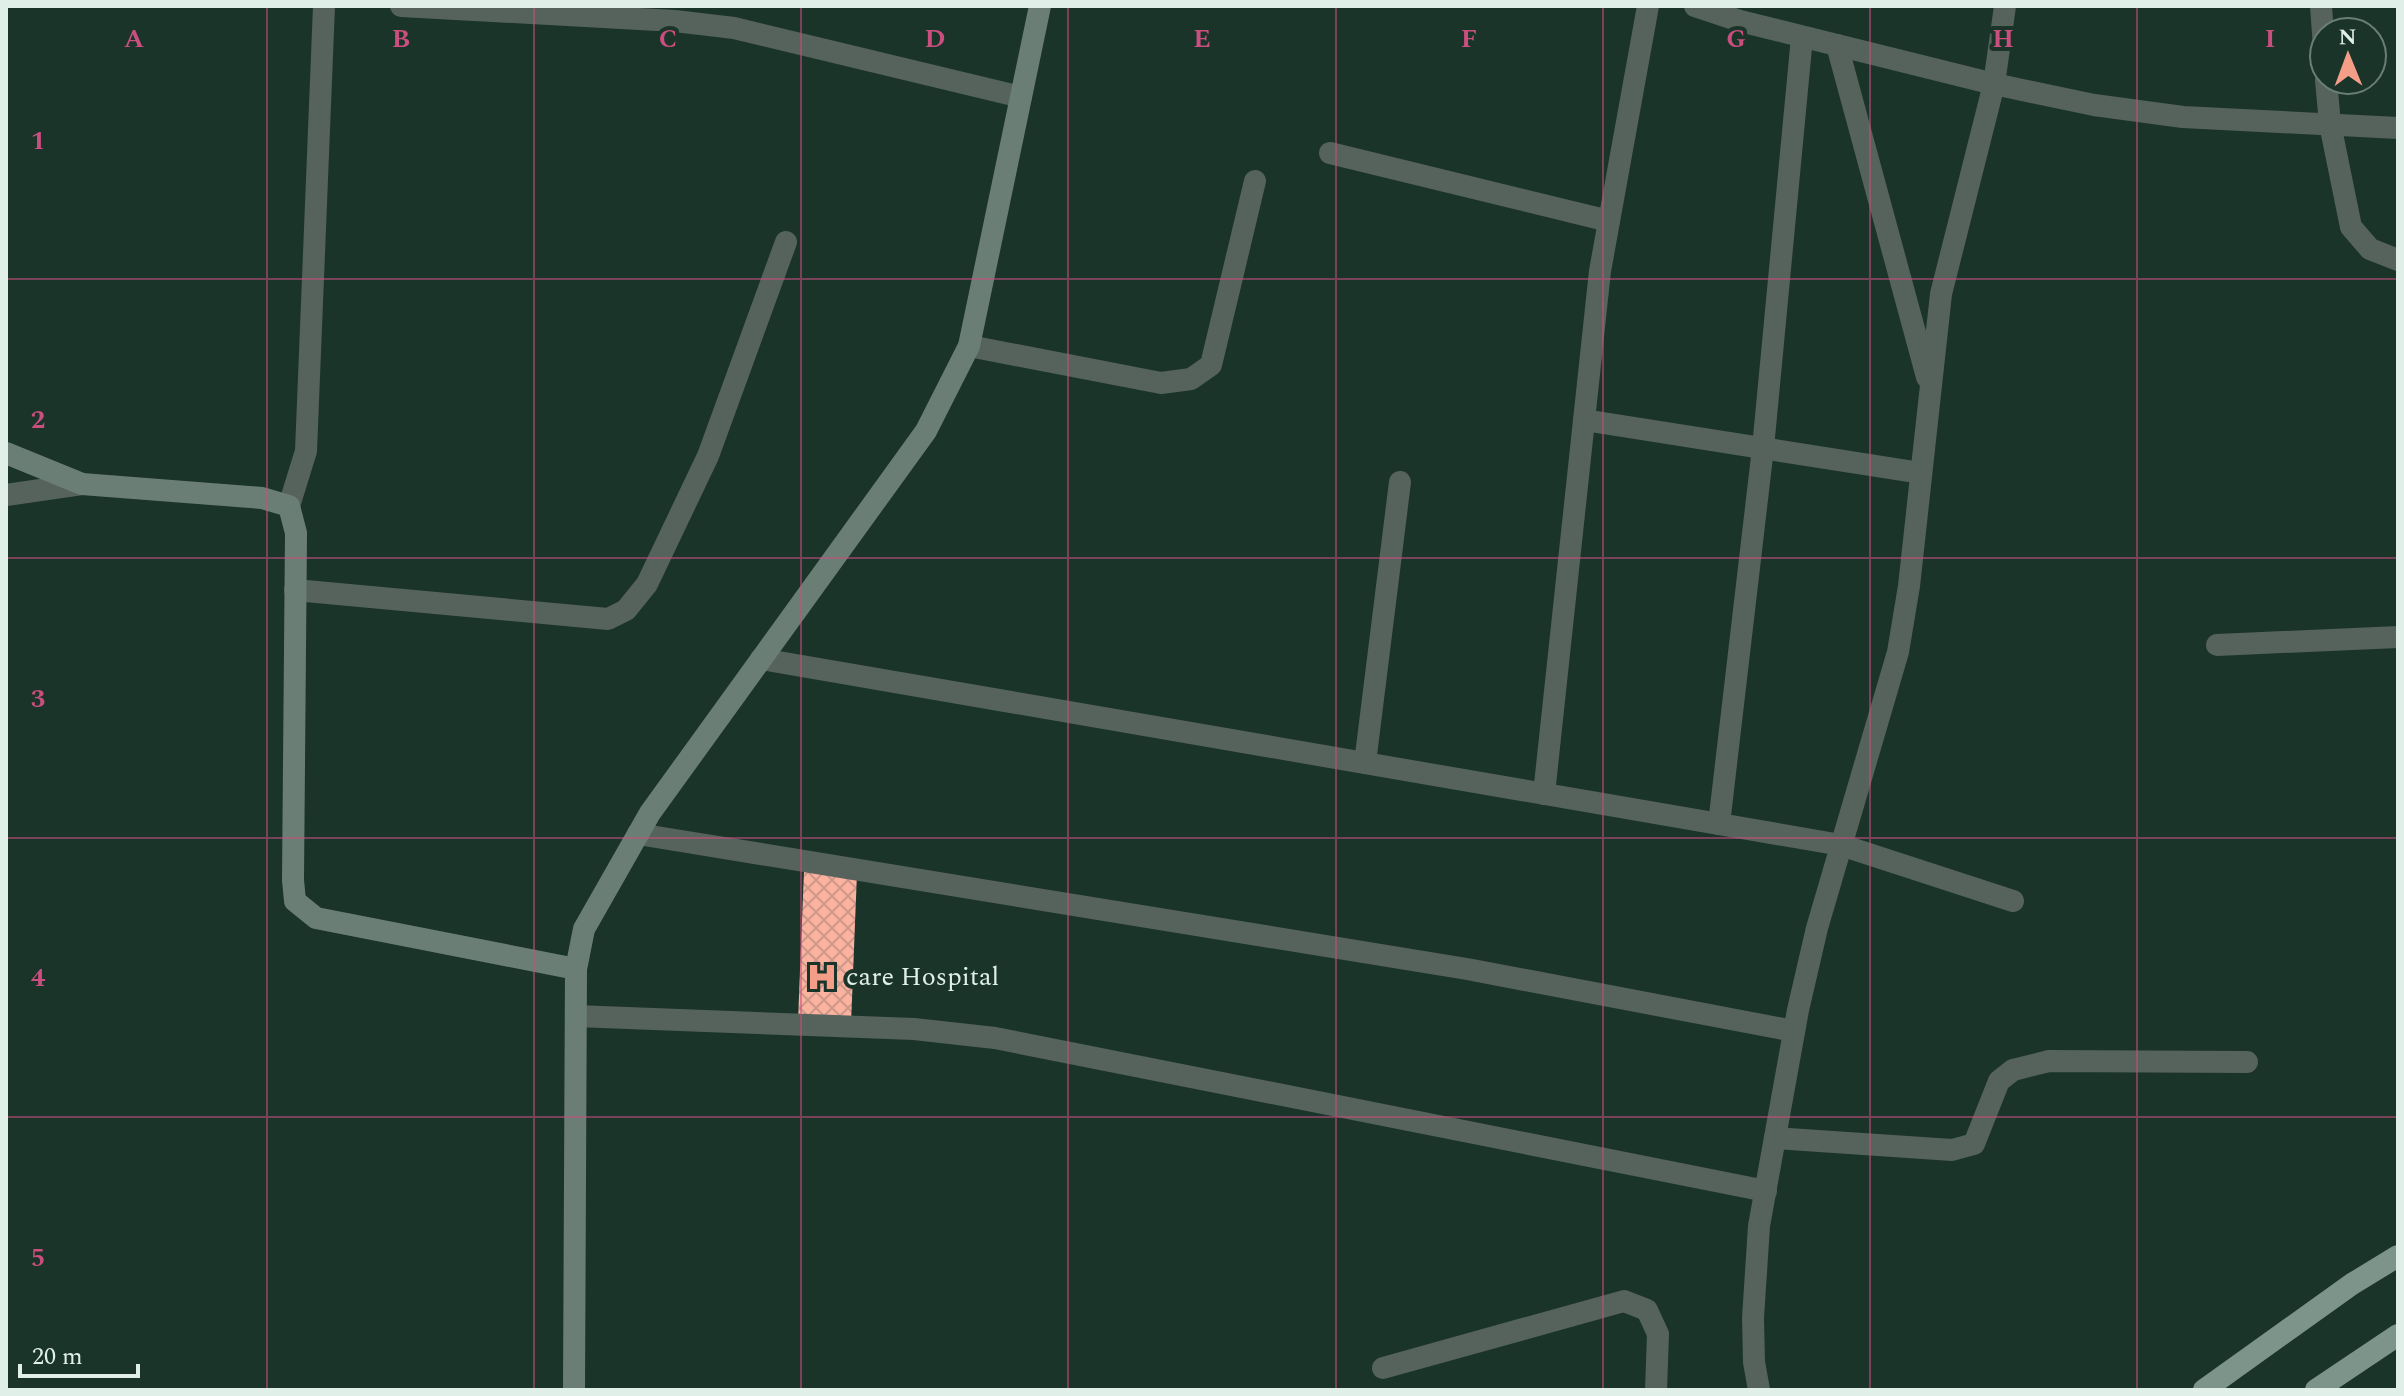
<svg xmlns="http://www.w3.org/2000/svg" width="2404" height="1396" font-family="Spectral,serif">
<defs>
<pattern id="building-cross-hatch" width="8" height="8" patternUnits="userSpaceOnUse" patternTransform="scale(2)"><rect width="8" height="8" fill="#fbb29f"/><path d="M0 0l8 8M0 8l8-8" fill="none" stroke="#cd9889"/></pattern>
</defs>
<rect width="100%" height="100%" fill="#1a342a"/>
<path fill="url(#building-cross-hatch)" d="M804,871L857,873L851,1024L798,1021Z"/>
<g fill="none" stroke-linecap="round" stroke-linejoin="round">
<g stroke="#56625c" stroke-width="22">
<path d="M401,6L675,21L734,28L1021,97"/>
<path d="M1695,6L1740,21L1994,84L2094,105L2183,117L2398,128"/>
<path d="M2321,6L2324,48"/>
<path d="M1837,45L1927,377"/>
<path d="M2326,80L2330,124L2351,227L2370,249L2398,260"/>
<path d="M1330,153L1609,221"/>
<path d="M969,346L1161,383L1191,379L1211,365L1255,181"/>
<path d="M1584,420L1921,473"/>
<path d="M6,495L82,484"/>
<path d="M289,506L306,451L324,6"/>
<path d="M295,590L608,619L626,610L647,584L708,456L786,242"/>
<path d="M2217,645L2398,637"/>
<path d="M761,659L1841,845L2013,901"/>
<path d="M1365,763L1400,482"/>
<path d="M1544,794L1600,271L1648,6"/>
<path d="M1719,824L1763,448L1802,37"/>
<path d="M638,834L1467,969L1794,1031"/>
<path d="M576,1016L914,1029L995,1038L1766,1191"/>
<path d="M1775,1138L1952,1150L1974,1144L1999,1081L2013,1070L2049,1061L2247,1062"/>
<path d="M1383,1368L1624,1301L1647,1310L1658,1334L1656,1390"/>
<path d="M1759,1390L1754,1362L1753,1318L1759,1226L1798,1010L1817,928L1898,652L1909,586L1941,294L1994,84L2005,6"/>
</g>
<g stroke="#6b7e76" stroke-width="22">
<path d="M6,453L82,484L262,498L289,506L296,533L293,880L295,901L316,918L576,969"/>
<path d="M574,1390L576,969L584,929L650,813L926,431L969,346L1040,6"/>
</g>
<g stroke="#7c9489" stroke-width="22">
<path d="M2204,1390L2352,1284L2398,1256"/>
<path d="M2316,1390L2398,1335"/>
</g>
</g>
<path fill="none" stroke="#ca4e7e" stroke-width="2" stroke-opacity="0.55" d="M267,6V1390M534,6V1390M801,6V1390M1068,6V1390M1336,6V1390M1603,6V1390M1870,6V1390M2137,6V1390M6,279H2398M6,558H2398M6,838H2398M6,1117H2398"/>
<defs>
<g id="hospital-bare" transform="scale(2.4)"><path d="M-5-5h3v3.5h4V-5h3V5h-3V1.5h-4V5h-3Z" fill="#f49e88" stroke="#1a342a" stroke-width="2.5" paint-order="stroke"/></g>
</defs>
<g fill-rule="evenodd">
<use href="#hospital-bare" x="822" y="977"/>
</g>
<g text-anchor="middle" dominant-baseline="central" stroke-width="8" stroke-linejoin="round" paint-order="stroke">
<g font-size="26" fill="#e0efe8" stroke="#1a342a" text-anchor="start">
<text x="846" y="977">care Hospital</text>
</g>
</g>
<g font-size="26" text-anchor="middle" font-weight="bold" fill="#ca4e7e" stroke="#1a342a" stroke-width="8" stroke-linejoin="round" paint-order="stroke">
<text x="134" y="47">A</text>
<text x="401" y="47">B</text>
<text x="668" y="47">C</text>
<text x="935" y="47">D</text>
<text x="1202" y="47">E</text>
<text x="1469" y="47">F</text>
<text x="1736" y="47">G</text>
<text x="2003" y="47">H</text>
<text x="2270" y="47">I</text>
<text x="38" y="149">1</text>
<text x="38" y="428">2</text>
<text x="38" y="707">3</text>
<text x="38" y="986">4</text>
<text x="38" y="1266">5</text>
</g>
<rect width="2404" height="1396" fill="none" stroke="#e0efe8" stroke-width="16"/>
<g transform="translate(2348 56) rotate(359)"><circle r="38" fill="#1a342a" stroke="#697f76" stroke-width="2"/>
<path d="M0-6L14 30L0 20L-14 30Z" fill="#f49e88"/>
<text y="-12" font-size="22" font-weight="bold" text-anchor="middle" fill="#e0efe8">N</text>
</g>
<path d="M20 1364v12h118v-12" fill="none" stroke="#e0efe8" stroke-width="4"/>
<text x="32" y="1364" font-size="24" fill="#e0efe8" stroke="#1a342a" stroke-width="6" paint-order="stroke">20 m</text>
</svg>
